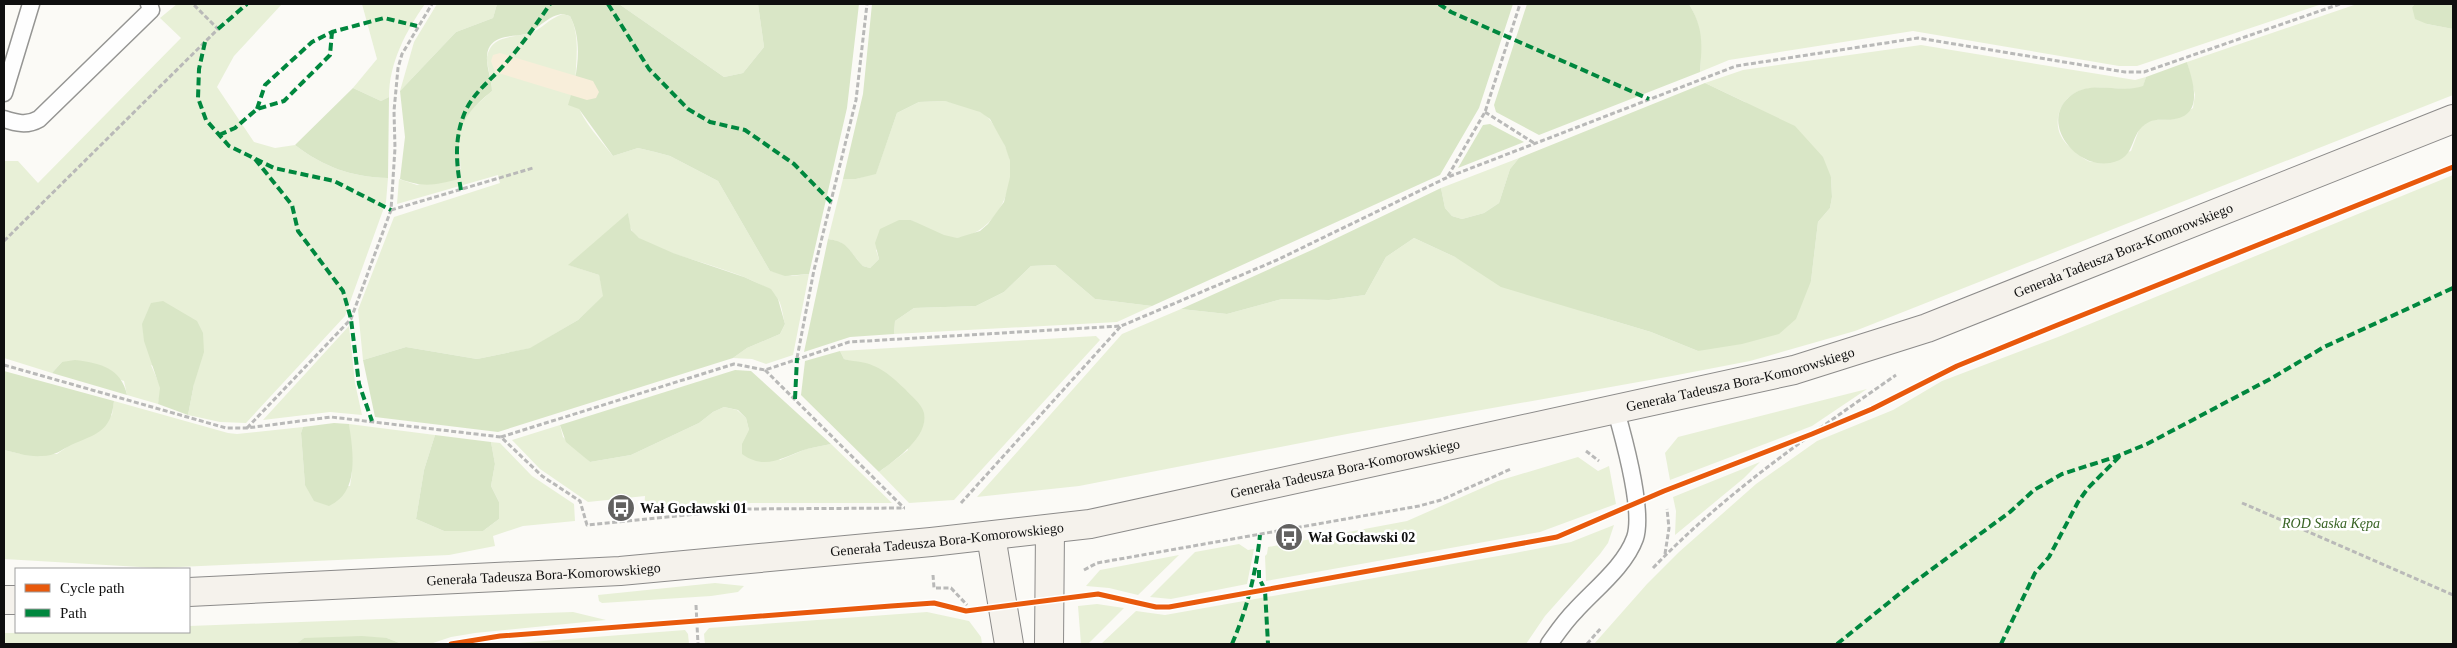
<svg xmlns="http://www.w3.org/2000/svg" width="2457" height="648" font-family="Georgia,serif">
<rect width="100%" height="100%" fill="#fbfaf6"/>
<g fill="#e8f0d7">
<path d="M177,4H282L234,56L217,87L254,142L275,148L295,145C324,167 351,177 388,178L386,202L345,316L246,423L220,422L188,415L194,384L151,365L161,388L158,404L127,395L124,381L62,362L52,373L4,358V161H18L38,183L181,38L160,18Z"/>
<path d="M362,4H425C406,31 389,63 389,97L381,101L353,88L377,59Z"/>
<path d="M437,4H497L493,18L456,32L400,91L414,42Z"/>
<path d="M619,4H758L764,47L743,73L724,77Z"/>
<path d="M1689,4H2322L2137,66H2119L1913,31L1729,60L1700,72C1702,47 1702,25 1689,4Z"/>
<path d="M2357,4H2415L2412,7L2427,24L2453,29V95L1855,331L1750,361L1672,376L1347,434L1079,486L977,497L1122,334L1181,309L1227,314L1282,299L1329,300L1365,295L1386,257L1414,238L1455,257L1591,314L1651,332L1698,351L1811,281L1818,222L1830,208L1832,197L1831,177L1745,102L1705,83L1743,70L1921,45L2135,80L2146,77L2143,87C2121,93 2097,82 2075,93C2060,101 2053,121 2061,136C2064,143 2072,149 2077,153C2081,157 2088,162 2093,162C2104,162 2120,154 2131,151L2140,127L2151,120L2175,119L2193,108L2195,95L2187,62Z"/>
<path d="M563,14L570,16C585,45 569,78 579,108C584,122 603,143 613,156L638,148L655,152L670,156L718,181L770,271L792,276L809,274L793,355L766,364L752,359L733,358L747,348L780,334L785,324C783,317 782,305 778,299C756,267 642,256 631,229C629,225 629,218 628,214L569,265L599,275L604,296L578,320L531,348L477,359L406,347L363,360L358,310L394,217L500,183L498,175L397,204L399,179L417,185L461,169C457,126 458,120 492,91C492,81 486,62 487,57C492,31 519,40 537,30C548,23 549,19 563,14Z"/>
<path d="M945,101C960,104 981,108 990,120C998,130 1008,149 1010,161C1015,193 992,235 957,238C942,239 924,227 911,220L876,250L879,259L870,268L863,266C849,252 850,243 828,239L843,179H856L876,173L897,113L919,102Z"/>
<path d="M1519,158L1510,169L1499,203L1484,213L1462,219L1452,216L1445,208L1441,188Z"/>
<path d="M2453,175V644H1594L1647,584L1679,552L1756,484L1817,441L1893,410L1942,381L2058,337Z"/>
<path d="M1055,265L1095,299L1152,306L1117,322L894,334L895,321L914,308L976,306L1004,292L1031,266Z"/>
<path d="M349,326L355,383L362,415L330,412L263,420Z"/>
<path d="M1096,336L1100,340L954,500L909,503L879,472L908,450L866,363H856L844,359L840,351Z"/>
<path d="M1867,389L1812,426L1670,480L1665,453L1678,437Z"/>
<path d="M114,401L228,433L237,434L303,427L301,433L305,485L350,486L352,473L349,424L435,435L424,470L416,519L444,531H483L499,519V502L491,486L495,464L491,442L500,443L532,476L574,504L575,521L523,526L493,536L495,546L449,555L157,568L4,559V450L21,454H57L112,415Z"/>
<path d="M724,407L737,410L746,418L749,430L780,460L806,449L831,444L892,503H751L652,515L644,510L645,496L588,502L540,469L512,440L560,425L563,437L590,462L631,455L699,423L713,412Z"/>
<path d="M1578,457L1598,471L1609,466L1616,504L1540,532L1266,581L1265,556L1267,554L1268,547L1407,521L1498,481Z"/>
<path d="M1760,462L1744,478L1675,535L1676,511L1673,497Z"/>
<path d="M1614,525L1608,543L1600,554L1545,616L1526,644H1101L1136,611L1165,615L1515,553L1571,542Z"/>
<path d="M1239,544L1248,550L1254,549L1247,584L1171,599L1150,597L1195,552Z"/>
<path d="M1179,555L1138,595L1109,588L1086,586L1100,570Z"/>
<path d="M715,583L744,586L738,592L711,596L602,603L599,601L598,595Z"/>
<path d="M1097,604L1124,608L1088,644H1081L1078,606Z"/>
<path d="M573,612L606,620L475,633L451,637L430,644H402L387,638H304L296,644H4V633L189,632V626Z"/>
<path d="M927,612L969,621L981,637L982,644H705L704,634L709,628Z"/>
<path d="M685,630L688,634L689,644H504Z"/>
</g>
<g fill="#d9e6c6">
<path d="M497,4H619L724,77L743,73L764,47L758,4H859L847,108L809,274L785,276L770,271L718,181L670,156L655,152L638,148L613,156L579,109L568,105C577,77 584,43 570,16C570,16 563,14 563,14C548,15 539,29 526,34C515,37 498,34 490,46C482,59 492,77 492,91C475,105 459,120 459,143C459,156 462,166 459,179C435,185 424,188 400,179L405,137L400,91L456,32L493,18Z"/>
<path d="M872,4H1513L1479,108L1440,175L1152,306L1095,299L1055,265L1031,266L1004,292L976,306L914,308L895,321L894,334L850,337L804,352L828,239C850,242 849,252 863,266L870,268L879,259L875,243L880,229L899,220H911L944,235L957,238L980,231L988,224L1004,202L1010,177V161L1005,146L990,119L980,112L945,101L919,102L897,113L876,174L856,179H843L863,94Z"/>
<path d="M1527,4H1689C1704,29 1702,44 1700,72L1539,135L1496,112L1494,105Z"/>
<path d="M2415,4H2453V29L2427,24L2415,19L2412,7Z"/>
<path d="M2187,62C2193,82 2204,114 2175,119C2166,121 2156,118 2149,122C2127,133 2139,158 2110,163C2074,169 2037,119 2073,94C2093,80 2121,94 2143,86L2146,77Z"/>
<path d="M1705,83L1795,126L1823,157L1831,177L1832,197L1830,208L1818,222L1811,281L1796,319L1779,334L1742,344L1698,351L1651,332L1501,287L1455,257L1414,238L1386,257L1365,295L1329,300L1282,299L1227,314L1181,309L1314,249L1441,188L1445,208L1452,216L1462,219L1484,213L1499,203L1510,169L1519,158Z"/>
<path d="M353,88L381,101L389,97L388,178C351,177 324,167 295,145Z"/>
<path d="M1490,124L1524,142L1458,168L1483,125Z"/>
<path d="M628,213L631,230L639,238L673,253L744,277L771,289L778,299L785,324L780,334L747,348L733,358L498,432L375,417L363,360L406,347L477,359L530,348L578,320L603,296L599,275L568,265Z"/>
<path d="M163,301L197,321L203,333L204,352L194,384L188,415L158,404L160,388L144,341L142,324L151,303Z"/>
<path d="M840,351L844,359C854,362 865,361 874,366C886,371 895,380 905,389C911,396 922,404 924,413C929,437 895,460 879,472L801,395L805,361Z"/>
<path d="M75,360C100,363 121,368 127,395L52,373L62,362Z"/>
<path d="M735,370L751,371L831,444C823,446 814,447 807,449C782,457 766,471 742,454V444L749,430L746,418L738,410L724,407L713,412L699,423L631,455L590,462L566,442L560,425Z"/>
<path d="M4,371L114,401C111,432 96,434 71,445C61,450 55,456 42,456C29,457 16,453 4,450Z"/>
<path d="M334,423L349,424C353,452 360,492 329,506L314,501L305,485L301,433L303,427Z"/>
<path d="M435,435L491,442L495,464L491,486L499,502V519L483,531H444L416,519L424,470Z"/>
<path d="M362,636L387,638L402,644H296L304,638Z"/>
</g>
<path fill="#f8eeda" d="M500,53L593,81L599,92L596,98L587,100L495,72L491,61L493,55Z"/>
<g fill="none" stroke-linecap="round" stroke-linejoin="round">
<g stroke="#959593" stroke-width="19">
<g id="lane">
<path d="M4,93L31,4"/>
<path d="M4,119C16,123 27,126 39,119L151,10L149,4"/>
<path d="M1549,644C1557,633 1565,621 1575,611C1595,589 1625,566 1635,538C1644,511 1624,439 1616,411"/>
</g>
</g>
<g stroke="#8c8b8a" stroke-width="30">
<g id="secondary">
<path d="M991,536L1009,644"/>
<path id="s1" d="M189,592L620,571L931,542L1090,524L1794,370L1927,328L2453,119"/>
<path d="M4,600H16"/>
<path d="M1049,644L1050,530"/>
</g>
</g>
<g stroke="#b9b9b8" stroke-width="3" stroke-dasharray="5 2.5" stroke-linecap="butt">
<path d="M1485,112L1534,143"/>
<path d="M1448,176L1485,112L1520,4"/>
<path d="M391,210L533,168"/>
<path d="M4,241L218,29L193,4"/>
<path d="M797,358L814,270L856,100L867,4"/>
<path d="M4,365L226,428H247L331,417L501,437L542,476L580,501L587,525L746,509L905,508"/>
<path d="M765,370L904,508"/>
<path d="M247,428L351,319L391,210L395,148L394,111L398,68L402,54L432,4"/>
<path d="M501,437L734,364L765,370L849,342L1121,326L1277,260L1448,177L1736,66L1918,38L2125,72H2144L2340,4"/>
<path d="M1586,451L1599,461"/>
<path d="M961,503L1121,326"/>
<path d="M2242,503L2453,595"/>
<path d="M1665,554L1669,528L1667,509"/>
<path d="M1653,568C1725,493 1811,434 1896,375"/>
<path d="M1084,570L1097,563L1419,506L1441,500L1511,469"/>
<path d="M933,575L934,588H951L967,605"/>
<path d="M696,605L698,644"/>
<path d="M1587,644L1601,628"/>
</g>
<use href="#lane" stroke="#fefefe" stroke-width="16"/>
<use href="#secondary" stroke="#f5f2ec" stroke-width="28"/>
<g stroke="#00873e" stroke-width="4" stroke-dasharray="8 4" stroke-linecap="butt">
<path d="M608,4L649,69L688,109L710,122L745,130L794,164L831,202"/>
<path d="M1439,4L1451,12L1649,99"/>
<path d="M218,29L247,4"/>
<path d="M205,42L199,69L198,98L206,120L229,146L274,168L334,181L391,210"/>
<path d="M257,109L265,85L312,42L332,32L384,18L417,26"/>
<path d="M219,135L235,128L257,109L284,101L330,55L332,32"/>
<path d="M255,159L292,205L298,231L343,291L351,319L359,384L372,421"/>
<path d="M461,190C456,163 454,138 465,112C473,93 491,80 504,65C521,46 536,25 550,4"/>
<path d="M795,399L797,358"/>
<path d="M1259,570V578L1265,590L1268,644"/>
<path d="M1232,644C1247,609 1256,573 1260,535"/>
<path d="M1837,644L1913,583L2010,512L2034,490L2062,474L2115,457L2147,444L2272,378L2324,347L2453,288"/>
<path d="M2001,644L2035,573L2049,557L2078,502L2088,488L2120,456"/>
</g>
<g stroke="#fff" stroke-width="8">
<path id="cycleway" d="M451,644L500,636L891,606L934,603L966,611L1098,594L1156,607H1169L1557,537L1664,491L1812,434L1872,409L1957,366L2055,326L2453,167"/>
</g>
<use href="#cycleway" stroke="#e8590c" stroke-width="5"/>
</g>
<defs>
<g id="bus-disc" transform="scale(1.4375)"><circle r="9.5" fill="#626160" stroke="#fff"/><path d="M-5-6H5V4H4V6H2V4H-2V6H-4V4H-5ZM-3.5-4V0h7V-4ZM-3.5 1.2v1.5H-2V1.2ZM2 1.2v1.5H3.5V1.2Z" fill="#fff"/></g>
</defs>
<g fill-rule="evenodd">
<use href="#bus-disc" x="621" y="508"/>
<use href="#bus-disc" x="1289" y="537"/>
</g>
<g text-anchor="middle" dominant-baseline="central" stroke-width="5" stroke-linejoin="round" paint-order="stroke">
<g font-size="14" fill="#0f0f0f" stroke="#fff">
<text stroke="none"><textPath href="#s1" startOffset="1975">Generała Tadeusza Bora-Komorowskiego</textPath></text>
<text stroke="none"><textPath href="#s1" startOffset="1570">Generała Tadeusza Bora-Komorowskiego</textPath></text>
<text stroke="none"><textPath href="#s1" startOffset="1165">Generała Tadeusza Bora-Komorowskiego</textPath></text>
<text stroke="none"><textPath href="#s1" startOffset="760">Generała Tadeusza Bora-Komorowskiego</textPath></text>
<text stroke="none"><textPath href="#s1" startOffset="355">Generała Tadeusza Bora-Komorowskiego</textPath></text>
</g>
<g font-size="14" font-weight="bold" fill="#0f0f0f" stroke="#fff" text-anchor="start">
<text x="640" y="508">Wał Gocławski 01</text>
<text x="1308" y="537">Wał Gocławski 02</text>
</g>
<g font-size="14" font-style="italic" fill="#386324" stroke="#fff">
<text x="2331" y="523">ROD Saska Kępa</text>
</g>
</g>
<rect width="2457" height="648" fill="none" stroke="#0f0f0f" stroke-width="10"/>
<rect x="15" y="568" width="175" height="65" fill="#ffffff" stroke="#9f9f9f"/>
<rect x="25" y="584" width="25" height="8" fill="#e8590c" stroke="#9f9f9f"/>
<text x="60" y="593" font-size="15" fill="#0f0f0f">Cycle path</text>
<rect x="25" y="609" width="25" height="8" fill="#00873e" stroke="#9f9f9f"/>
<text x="60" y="618" font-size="15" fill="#0f0f0f">Path</text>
</svg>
